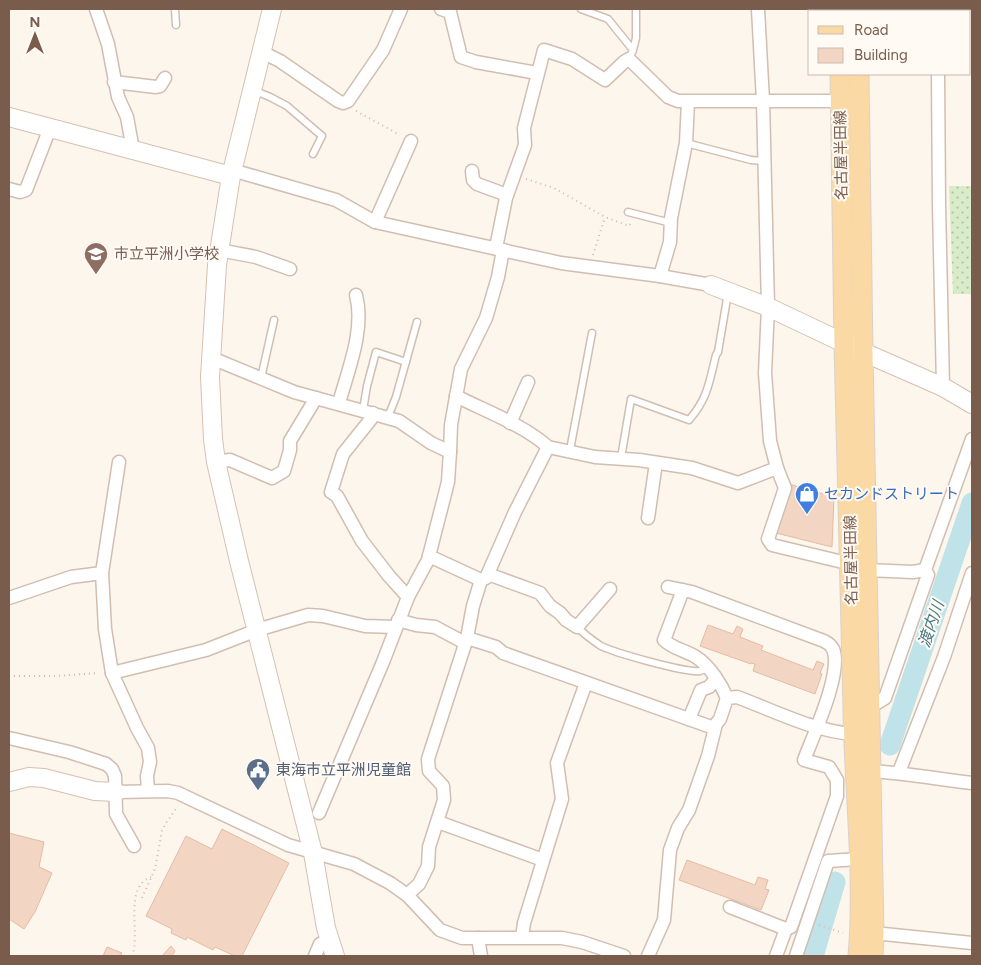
<svg xmlns="http://www.w3.org/2000/svg" width="981" height="965" font-family="Figtree,'Noto Sans JP',sans-serif">
<defs>
<pattern id="park-dots" width="8" height="8" patternUnits="userSpaceOnUse" patternTransform="scale(1.25)"><rect width="8" height="8" fill="#d8ecc9"/><path d="M2 2h.1M6 6h.1" fill="none" stroke="#b4c2a5" stroke-width="1.8" stroke-linecap="round"/></pattern>
</defs>
<rect width="100%" height="100%" fill="#fdf6ec"/>
<path fill="url(#park-dots)" d="M949,186H972V294H953Z"/>
<g fill="none" stroke-linecap="round" stroke-linejoin="round">
<g stroke="#bfe3e8" stroke-width="21">
<path d="M890,745L972,503"/>
<path d="M813,956L835,882"/>
</g>
</g>
<g fill="#f3d5c3" stroke="#e6bba3">
<path d="M789,484L834,497L832,547L776,533Z"/>
<path d="M708,625L733,634L737,626L743,629L740,637L763,646L761,650L813,670L817,661L824,664L820,673L822,674L815,694L753,671L755,664L751,663V664L700,646Z"/>
<path d="M222,829L289,863L242,956H235L215,947L213,950L187,937L186,940L171,933L172,929L146,916L186,836L212,849Z"/>
<path d="M9,833L44,842L39,867L52,873L35,912L24,929L9,919Z"/>
<path d="M687,860L755,885L758,877L768,880L765,889L769,890L761,910L679,880Z"/>
<path d="M171,946L175,951L172,956H162Z"/>
<path d="M107,947L122,953L121,955L124,956H103Z"/>
</g>
<g fill="none" stroke-linecap="round" stroke-linejoin="round">
<g stroke="#d1beb0" stroke-width="9">
<g id="lane">
<path d="M175,9L176,25"/>
<path d="M581,9L608,19L633,50L629,59"/>
<path d="M633,50L636,38V9"/>
<path d="M253,90L270,97L287,106L322,136L313,154"/>
<path d="M686,143L751,160L765,161"/>
<path d="M628,212L671,223"/>
<path d="M261,378L274,320"/>
<path d="M363,410L367,386L376,352L406,362"/>
<path d="M388,417L396,397L417,322"/>
<path d="M570,450L592,333"/>
<path d="M621,458L631,399L689,420C708,398 709,383 716,355L718,352L728,293"/>
<path d="M577,627C584,634 592,640 601,646C616,653 685,673 700,671C701,671 707,668 707,668"/>
</g>
</g>
<g stroke="#d1beb0" stroke-width="15">
<g id="street">
<path d="M96,9L108,44L118,97L127,117L133,150"/>
<path d="M441,9L450,12L461,57L476,62L537,73"/>
<path d="M758,9L763,101L768,307L765,373L770,441L777,468L785,488L768,539L772,545L851,564"/>
<path d="M938,9V11"/>
<path d="M262,52L280,61L338,101L343,103L348,101L383,50L401,9"/>
<path d="M938,74L939,204L943,387"/>
<path d="M114,82L156,87L160,86L165,78"/>
<path d="M232,170L336,200L375,222L561,263L660,276L711,285"/>
<path d="M472,171L473,180L477,184L507,195"/>
<path d="M9,189L20,192L26,190L50,128"/>
<path d="M375,222L411,141"/>
<path d="M496,248L506,198L525,145L524,128L544,50L572,59L605,80L624,62L629,59L668,97L678,101H840"/>
<path d="M219,250L256,257L290,269"/>
<path d="M660,276L670,242L671,218L686,143L688,102"/>
<path d="M210,360L219,361L294,392L399,421L431,443L450,452"/>
<path d="M456,396C485,411 524,425 548,447L595,457L639,460L692,468L738,483L777,468"/>
<path d="M339,403C348,370 365,330 356,295"/>
<path d="M373,413L371,419L343,454L331,492L337,496L362,541L389,576L408,597"/>
<path d="M510,423L528,382"/>
<path d="M119,462L102,573L105,629L112,673L137,728L148,748L150,762L147,776L148,791"/>
<path d="M216,462L230,460L272,478L284,471L290,450V441L316,398"/>
<path d="M648,518L656,463"/>
<path d="M429,556L481,580"/>
<path d="M867,570L913,572L925,570"/>
<path d="M488,574L540,593L550,606L560,613L566,620L577,627L610,589"/>
<path d="M668,587L692,592L824,641C828,643 831,645 833,649C843,672 813,736 804,760L829,767L837,780V796L791,927L786,929"/>
<path d="M683,590L664,640C673,649 685,650 696,657C710,666 721,684 727,698"/>
<path d="M9,598L71,577L102,573"/>
<path d="M398,620L416,625L435,627L465,643"/>
<path d="M467,638L496,647L503,653L714,728"/>
<path d="M112,673L206,650L257,630L308,615L323,616L365,626L395,627"/>
<path d="M870,707L885,698L928,575L925,570L972,439"/>
<path d="M689,719L701,690L709,687L716,679"/>
<path d="M9,738L69,752L106,764L112,769L115,776L116,814L134,846"/>
<path d="M871,771C905,773 938,779 972,783"/>
<path d="M899,772L944,657L972,573"/>
<path d="M116,792L168,791L178,793L288,845L354,864L390,883L407,895L440,930L462,938H562L582,942L624,956"/>
<path d="M319,813L383,662L408,597L428,560L448,482L450,452L451,425L461,369L486,318L498,277L503,250"/>
<path d="M438,822L543,860"/>
<path d="M407,895L419,884L428,866L429,847L444,800L443,786L429,771L428,759L467,638L473,606L481,580L486,578L515,512L548,447"/>
<path d="M730,907L786,929L776,956"/>
<path d="M874,933L972,943"/>
<path d="M522,937L524,923L562,799L557,763L586,683"/>
<path d="M478,938L481,956"/>
<path d="M315,956L320,944L330,940"/>
<path d="M648,956L664,920L670,850L678,828L689,810L708,756L716,724L720,719L727,698L737,697C775,711 813,731 853,734"/>
<path d="M796,956L828,861L859,859"/>
</g>
</g>
<g stroke="#d6c0b0" stroke-width="20">
<g id="secondary">
<path d="M272,9L231,176L217,265L210,377L213,439L216,462L239,561L313,853L326,928L335,956"/>
<path d="M9,117L231,176"/>
<path d="M711,285L768,307L863,352L943,387L972,404"/>
<path d="M9,782L29,777L44,778L95,791L116,792"/>
</g>
</g>
<g stroke="#dad1cd" stroke-width="21">
<g id="primary">
<path d="M839,9V11"/>
<path d="M858,9V11"/>
<path d="M840,74C841,164 842,254 844,344C847,466 851,587 853,708C854,790 865,874 858,956"/>
<path d="M859,74L863,352L874,933L873,956"/>
</g>
</g>
<g stroke="#d9b8a5" stroke-width="2" stroke-dasharray="1 4" stroke-linecap="butt">
<path d="M356,111L400,135"/>
<path d="M526,179L554,188L605,217L629,226L632,222"/>
<path d="M593,255L605,217"/>
<path d="M9,676H55L99,673"/>
<path d="M142,898L155,869L162,831L166,823L178,806"/>
<path d="M819,925L843,933"/>
<path d="M132,956C141,934 123,887 151,877"/>
</g>
<use href="#lane" stroke="#fff" stroke-width="6"/>
<use href="#street" stroke="#fff" stroke-width="12"/>
<use href="#secondary" stroke="#fff" stroke-width="18"/>
<use href="#primary" stroke="#fbd9a5" stroke-width="19"/>
</g>
<defs>
<g id="school-pin" transform="scale(1.25)"><path d="M0 17L-7.5 6A9.5 9.5 0 1 1 7.5 6Z" fill="#8d6e63" stroke="#fffaf3"/><path d="M0-5L7-2L0 1L-7-2ZM-4 1L0 2.5L4 1V4Q0 6-4 4Z" fill="#fff"/></g>
<g id="shop-pin" transform="scale(1.25)"><path d="M0 17L-7.5 6A9.5 9.5 0 1 1 7.5 6Z" fill="#3f7fe0" stroke="#fffaf3"/><path d="M-5-2.5h2.3a2.7 3.5 0 0 1 5.4 0H5L5.5 6h-11ZM-1.5-2.5h3a1.5 2.3 0 0 0-3 0Z" fill="#fff"/></g>
<g id="civic-pin" transform="scale(1.25)"><path d="M0 17L-7.5 6A9.5 9.5 0 1 1 7.5 6Z" fill="#5c6f8a" stroke="#fffaf3"/><path d="M-.6-6.5H3V-4.5H.6V-3L4-1V1h2V6H-6V1h2V-1L-.6-3ZM-1.2 2.5V6h2.4V2.5Z" fill="#fff"/></g>
</defs>
<g fill-rule="evenodd">
<use href="#school-pin" x="96" y="254"/>
<use href="#shop-pin" x="807" y="494"/>
<use href="#civic-pin" x="258" y="770"/>
</g>
<g text-anchor="middle" dominant-baseline="central" stroke-width="4" stroke-linejoin="round" paint-order="stroke">
<g font-size="15" fill="#7a5c4d" stroke="#fffaf3">
<text transform="translate(841 155) rotate(-91)">名古屋半田線</text>
<text transform="translate(851 560) rotate(-91)">名古屋半田線</text>
</g>
<g font-size="15" fill="#785e54" stroke="#fffaf3" text-anchor="start">
<text x="114" y="254">市立平洲小学校</text>
</g>
<g font-size="15" fill="#366cbe" stroke="#fffaf3" text-anchor="start">
<text x="824" y="494">セカンドストリート</text>
</g>
<g font-size="15" fill="#4e5e75" stroke="#fffaf3" text-anchor="start">
<text x="276" y="770">東海市立平洲児童館</text>
</g>
<g font-size="16" font-style="italic" fill="#437c86" stroke="#fffaf3">
<text transform="translate(931 624) rotate(-71)">渡内川</text>
</g>
</g>
<rect width="981" height="965" fill="none" stroke="#7a5c4d" stroke-width="20"/>
<rect x="808" y="10" width="162" height="65" fill="#fffaf3" stroke="#cabbb1"/>
<rect x="818" y="26" width="25" height="8" fill="#fbd9a5" stroke="#cabbb1"/>
<text x="854" y="35" font-size="15" fill="#7a5c4d">Road</text>
<rect x="818" y="48" width="25" height="15" fill="#f3d5c3" stroke="#cabbb1"/>
<text x="854" y="60" font-size="15" fill="#7a5c4d">Building</text>
<g transform="translate(35 35)" stroke="#fffaf3" stroke-width="4" paint-order="stroke">
<path d="M0-4L9 19L0 12L-9 19Z" fill="#7a5c4d"/>
<text y="-8" font-size="14" font-weight="bold" text-anchor="middle" fill="#7a5c4d">N</text>
</g>
</svg>
